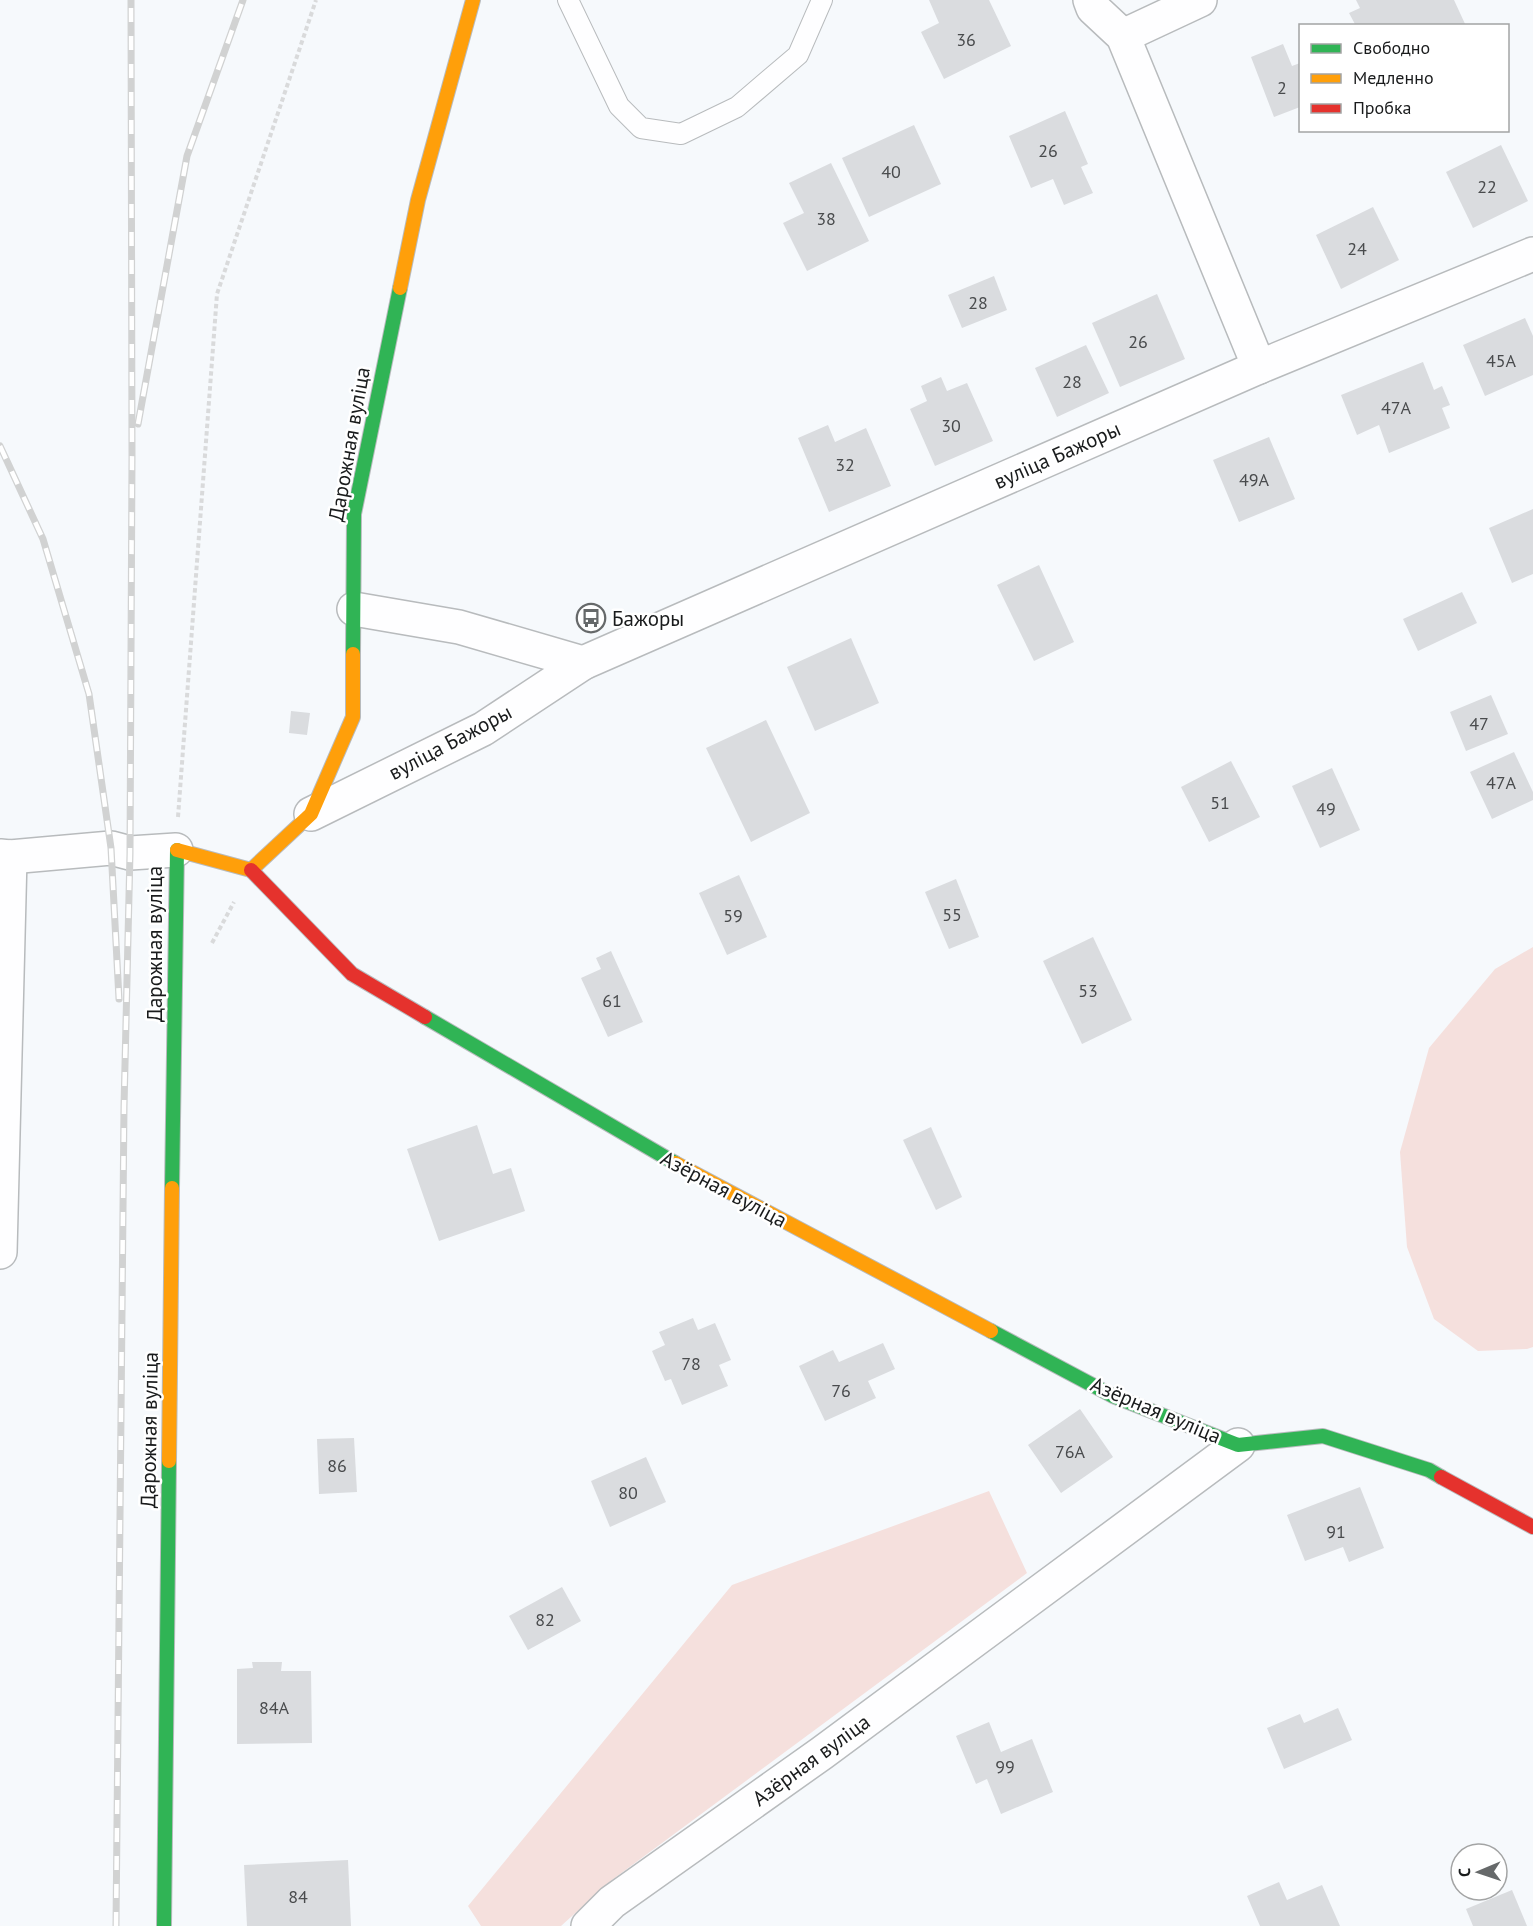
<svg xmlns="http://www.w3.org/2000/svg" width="1533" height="1926" font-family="'PT Sans',sans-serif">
<rect width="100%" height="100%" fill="#f6f9fc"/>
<g fill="#f5e0dd">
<path d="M1533,947V1347L1527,1349L1478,1351L1434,1319L1407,1247L1400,1152L1429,1048L1495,969Z"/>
<path d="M989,1491L1027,1573L612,1880L561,1926H481L468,1906L732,1585Z"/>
</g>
<g fill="#dadcdf">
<path d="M929,0H989L1011,46L944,79L921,32L939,23Z"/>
<path d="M1356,0H1454L1466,26H1356L1349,13L1360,8Z"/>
<path d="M1283,44L1292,66L1300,63V107L1274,117L1251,57Z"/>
<path d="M1065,111L1088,164L1081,167L1093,193L1064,205L1053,179L1031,188L1009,136Z"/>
<path d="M914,125L941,184L869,217L842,158Z"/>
<path d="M1501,145L1528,201L1473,228L1446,172Z"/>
<path d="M831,163L869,241L807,271L783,223L804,213L789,183Z"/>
<path d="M1373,207L1399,260L1341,289L1316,235Z"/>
<path d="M994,276L1007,310L962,328L948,295Z"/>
<path d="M1157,294L1185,359L1120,387L1092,323Z"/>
<path d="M1525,318L1533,336V375L1485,396L1463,345Z"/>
<path d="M1086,345L1109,393L1057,417L1035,368Z"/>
<path d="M1423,362L1434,390L1442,386L1450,405L1442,408L1450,428L1389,453L1379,425L1357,435L1341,395Z"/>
<path d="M941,377L947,391L967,383L993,441L935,466L910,409L927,401L921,386Z"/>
<path d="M828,425L835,442L866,428L891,486L829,512L798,438Z"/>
<path d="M1269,437L1295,499L1239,522L1213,460Z"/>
<path d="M1533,509V574L1512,583L1489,528Z"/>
<path d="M1039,565L1074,642L1034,661L997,585Z"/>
<path d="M1462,592L1477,623L1418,651L1403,619Z"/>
<path d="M851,638L879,703L815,731L787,667Z"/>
<path d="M1491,695L1508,734L1466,751L1450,712Z"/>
<path d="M291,711L310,713L307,735L289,733Z"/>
<path d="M766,720L810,813L751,842L706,748Z"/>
<path d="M1514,752L1533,792V800L1492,819L1470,772Z"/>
<path d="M1231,761L1260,817L1209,842L1181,787Z"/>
<path d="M1332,768L1360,830L1320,848L1292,786Z"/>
<path d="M739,875L767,937L727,955L699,893Z"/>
<path d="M956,879L979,937L949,949L925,892Z"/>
<path d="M1093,937L1132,1020L1082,1044L1043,961Z"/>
<path d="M611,951L643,1022L608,1037L581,978L601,969L596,958Z"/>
<path d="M477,1125L493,1174L511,1168L525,1211L439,1241L407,1149Z"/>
<path d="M931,1127L962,1197L936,1210L903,1140Z"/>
<path d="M693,1318L698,1330L715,1323L731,1360L719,1365L728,1386L682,1405L671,1379L665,1381L652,1351L665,1345L659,1332Z"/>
<path d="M883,1343L895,1369L868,1381L876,1398L825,1421L799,1366L833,1350L839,1362Z"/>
<path d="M1080,1409L1113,1457L1061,1493L1028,1445Z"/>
<path d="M354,1438L357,1492L319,1494L317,1439Z"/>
<path d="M646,1457L666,1502L610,1527L591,1481Z"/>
<path d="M1360,1487L1384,1548L1349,1562L1343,1547L1305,1561L1287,1515Z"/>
<path d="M562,1587L581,1621L528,1650L509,1616Z"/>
<path d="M252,1662H282L281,1671H311L312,1743L237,1744V1669L253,1668Z"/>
<path d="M1338,1708L1352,1740L1284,1769L1267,1728L1300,1714L1304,1723Z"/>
<path d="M989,1722L1001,1752L1032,1739L1053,1792L1001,1814L987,1779L976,1784L956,1736Z"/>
<path d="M348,1860L351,1926H247L244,1865Z"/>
<path d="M1279,1882L1287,1900L1322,1885L1340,1926H1260L1247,1896Z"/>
<path d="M1512,1890L1527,1926H1473L1466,1909Z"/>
</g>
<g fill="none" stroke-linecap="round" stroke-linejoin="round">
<g stroke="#b8bbbd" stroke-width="22">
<path id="lane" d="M568,0L619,106L641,128L681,134L737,107L798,55L822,0"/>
</g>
<g stroke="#b8bbbd" stroke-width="36">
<g id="street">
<path d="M1090,0L1093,8L1123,36L1259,367"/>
<path d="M1123,36L1200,0"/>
<path d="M354,609L459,627L583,663"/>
<path d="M311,814L483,729L583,663L1259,367L1533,254"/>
<path d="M0,856L10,857L111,848L130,853L176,850"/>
<path d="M0,1252L10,857"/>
<path d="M588,1926L612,1902L822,1753L1238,1445"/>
</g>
</g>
<g stroke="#b8bbbd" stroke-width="16">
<g id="fast">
<path d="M353,654L354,514L400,288"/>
<path d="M425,1017L675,1163"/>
<path d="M172,1188L177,850"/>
<path d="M991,1331L1113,1396L1238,1445L1323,1436L1429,1470L1441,1477"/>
<path d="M164,1926L169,1461"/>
</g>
</g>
<g stroke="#b8bbbd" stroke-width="16">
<g id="slow">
<path d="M400,288L418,200L473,0"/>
<path d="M177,850L251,870L311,814L353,717V654"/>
<path d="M675,1163L991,1331"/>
<path d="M169,1461L172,1188"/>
</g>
</g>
<g stroke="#b8bbbd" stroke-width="16">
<g id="jam">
<path d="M251,870L352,974L425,1017"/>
<path d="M1441,1477L1533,1527"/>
</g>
</g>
<g stroke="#d9dadb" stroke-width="4" stroke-dasharray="4.5 3" stroke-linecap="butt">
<path d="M178,817L217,294L316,0"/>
<path d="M212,943L234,902"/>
</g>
<use href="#lane" stroke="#fefeff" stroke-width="20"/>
<use href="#street" stroke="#fefeff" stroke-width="33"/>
<use href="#fast" stroke="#30b455" stroke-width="14"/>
<use href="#slow" stroke="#ff9f0a" stroke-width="14"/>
<use href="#jam" stroke="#e5322d" stroke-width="14"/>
<g stroke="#d1d2d2" stroke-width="7">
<g id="rail">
<path d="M138,424L187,156L243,0"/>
<path d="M0,446L43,539L89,694L111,848L119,999"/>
<path d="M116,1926L124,1107L130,853L132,456L131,0"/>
</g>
</g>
<use href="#rail" stroke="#fff" stroke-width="4.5" stroke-dasharray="14" stroke-linecap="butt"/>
</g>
<defs>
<g id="bus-ring" transform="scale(1.5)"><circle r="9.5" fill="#fff" stroke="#66696a" stroke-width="1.5"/><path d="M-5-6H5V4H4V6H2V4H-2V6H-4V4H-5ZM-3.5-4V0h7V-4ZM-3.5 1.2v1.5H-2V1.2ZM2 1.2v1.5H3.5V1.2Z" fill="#66696a"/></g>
</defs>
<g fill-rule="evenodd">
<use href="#bus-ring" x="591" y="618"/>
</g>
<g text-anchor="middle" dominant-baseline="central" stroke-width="5" stroke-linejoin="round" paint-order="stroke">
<g font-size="18" fill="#494b4d">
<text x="966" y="39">36</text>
<text x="1282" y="87">2</text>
<text x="1048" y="150">26</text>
<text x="891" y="171">40</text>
<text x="1487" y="186">22</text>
<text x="826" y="218">38</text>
<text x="1357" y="248">24</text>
<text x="978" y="302">28</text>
<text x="1138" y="341">26</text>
<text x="1501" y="360">45А</text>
<text x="1072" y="381">28</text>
<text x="1396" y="407">47А</text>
<text x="951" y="425">30</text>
<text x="845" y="464">32</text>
<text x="1254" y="479">49А</text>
<text x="1479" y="723">47</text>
<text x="1501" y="782">47А</text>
<text x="1220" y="802">51</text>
<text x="1326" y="808">49</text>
<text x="952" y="914">55</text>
<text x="733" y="915">59</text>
<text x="1088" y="990">53</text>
<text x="612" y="1000">61</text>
<text x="691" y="1363">78</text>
<text x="841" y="1390">76</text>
<text x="1070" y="1451">76А</text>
<text x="337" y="1465">86</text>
<text x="628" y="1492">80</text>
<text x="1336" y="1531">91</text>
<text x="545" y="1619">82</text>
<text x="274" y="1707">84А</text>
<text x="1005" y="1766">99</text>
<text x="298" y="1896">84</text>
</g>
<g font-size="21" fill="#191b1c" stroke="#fff">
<text transform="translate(349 444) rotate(-80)">Дарожная вуліца</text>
<text transform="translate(1057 455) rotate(-24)">вуліца Бажоры</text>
<text transform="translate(450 742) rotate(-28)">вуліца Бажоры</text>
<text transform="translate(154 944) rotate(-90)">Дарожная вуліца</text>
<text transform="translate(724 1189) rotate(28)">Азёрная вуліца</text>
<text transform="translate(1156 1410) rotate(23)">Азёрная вуліца</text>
<text transform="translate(149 1430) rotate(-89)">Дарожная вуліца</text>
<text transform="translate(811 1760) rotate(-36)">Азёрная вуліца</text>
</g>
<g font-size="21" fill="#191b1c" stroke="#fff" text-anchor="start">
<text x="612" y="618">Бажоры</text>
</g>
</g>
<rect x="1299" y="24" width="210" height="108" fill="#ffffff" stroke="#a3a4a4" stroke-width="1.5"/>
<rect x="1311" y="44" width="30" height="9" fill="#30b455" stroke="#a3a4a4" stroke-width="1.5"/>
<text x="1353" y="54" font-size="18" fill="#191b1c">Свободно</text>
<rect x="1311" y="74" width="30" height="9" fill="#ff9f0a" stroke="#a3a4a4" stroke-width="1.5"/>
<text x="1353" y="84" font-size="18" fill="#191b1c">Медленно</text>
<rect x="1311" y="104" width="30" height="9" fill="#e5322d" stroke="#a3a4a4" stroke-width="1.5"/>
<text x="1353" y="114" font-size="18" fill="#191b1c">Пробка</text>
<g transform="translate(1479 1872) rotate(268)"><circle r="28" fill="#ffffff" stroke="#a3a4a4" stroke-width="1.5"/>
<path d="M0-4.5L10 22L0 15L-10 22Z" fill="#66696a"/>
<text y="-9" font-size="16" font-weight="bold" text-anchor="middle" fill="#191b1c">С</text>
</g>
</svg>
